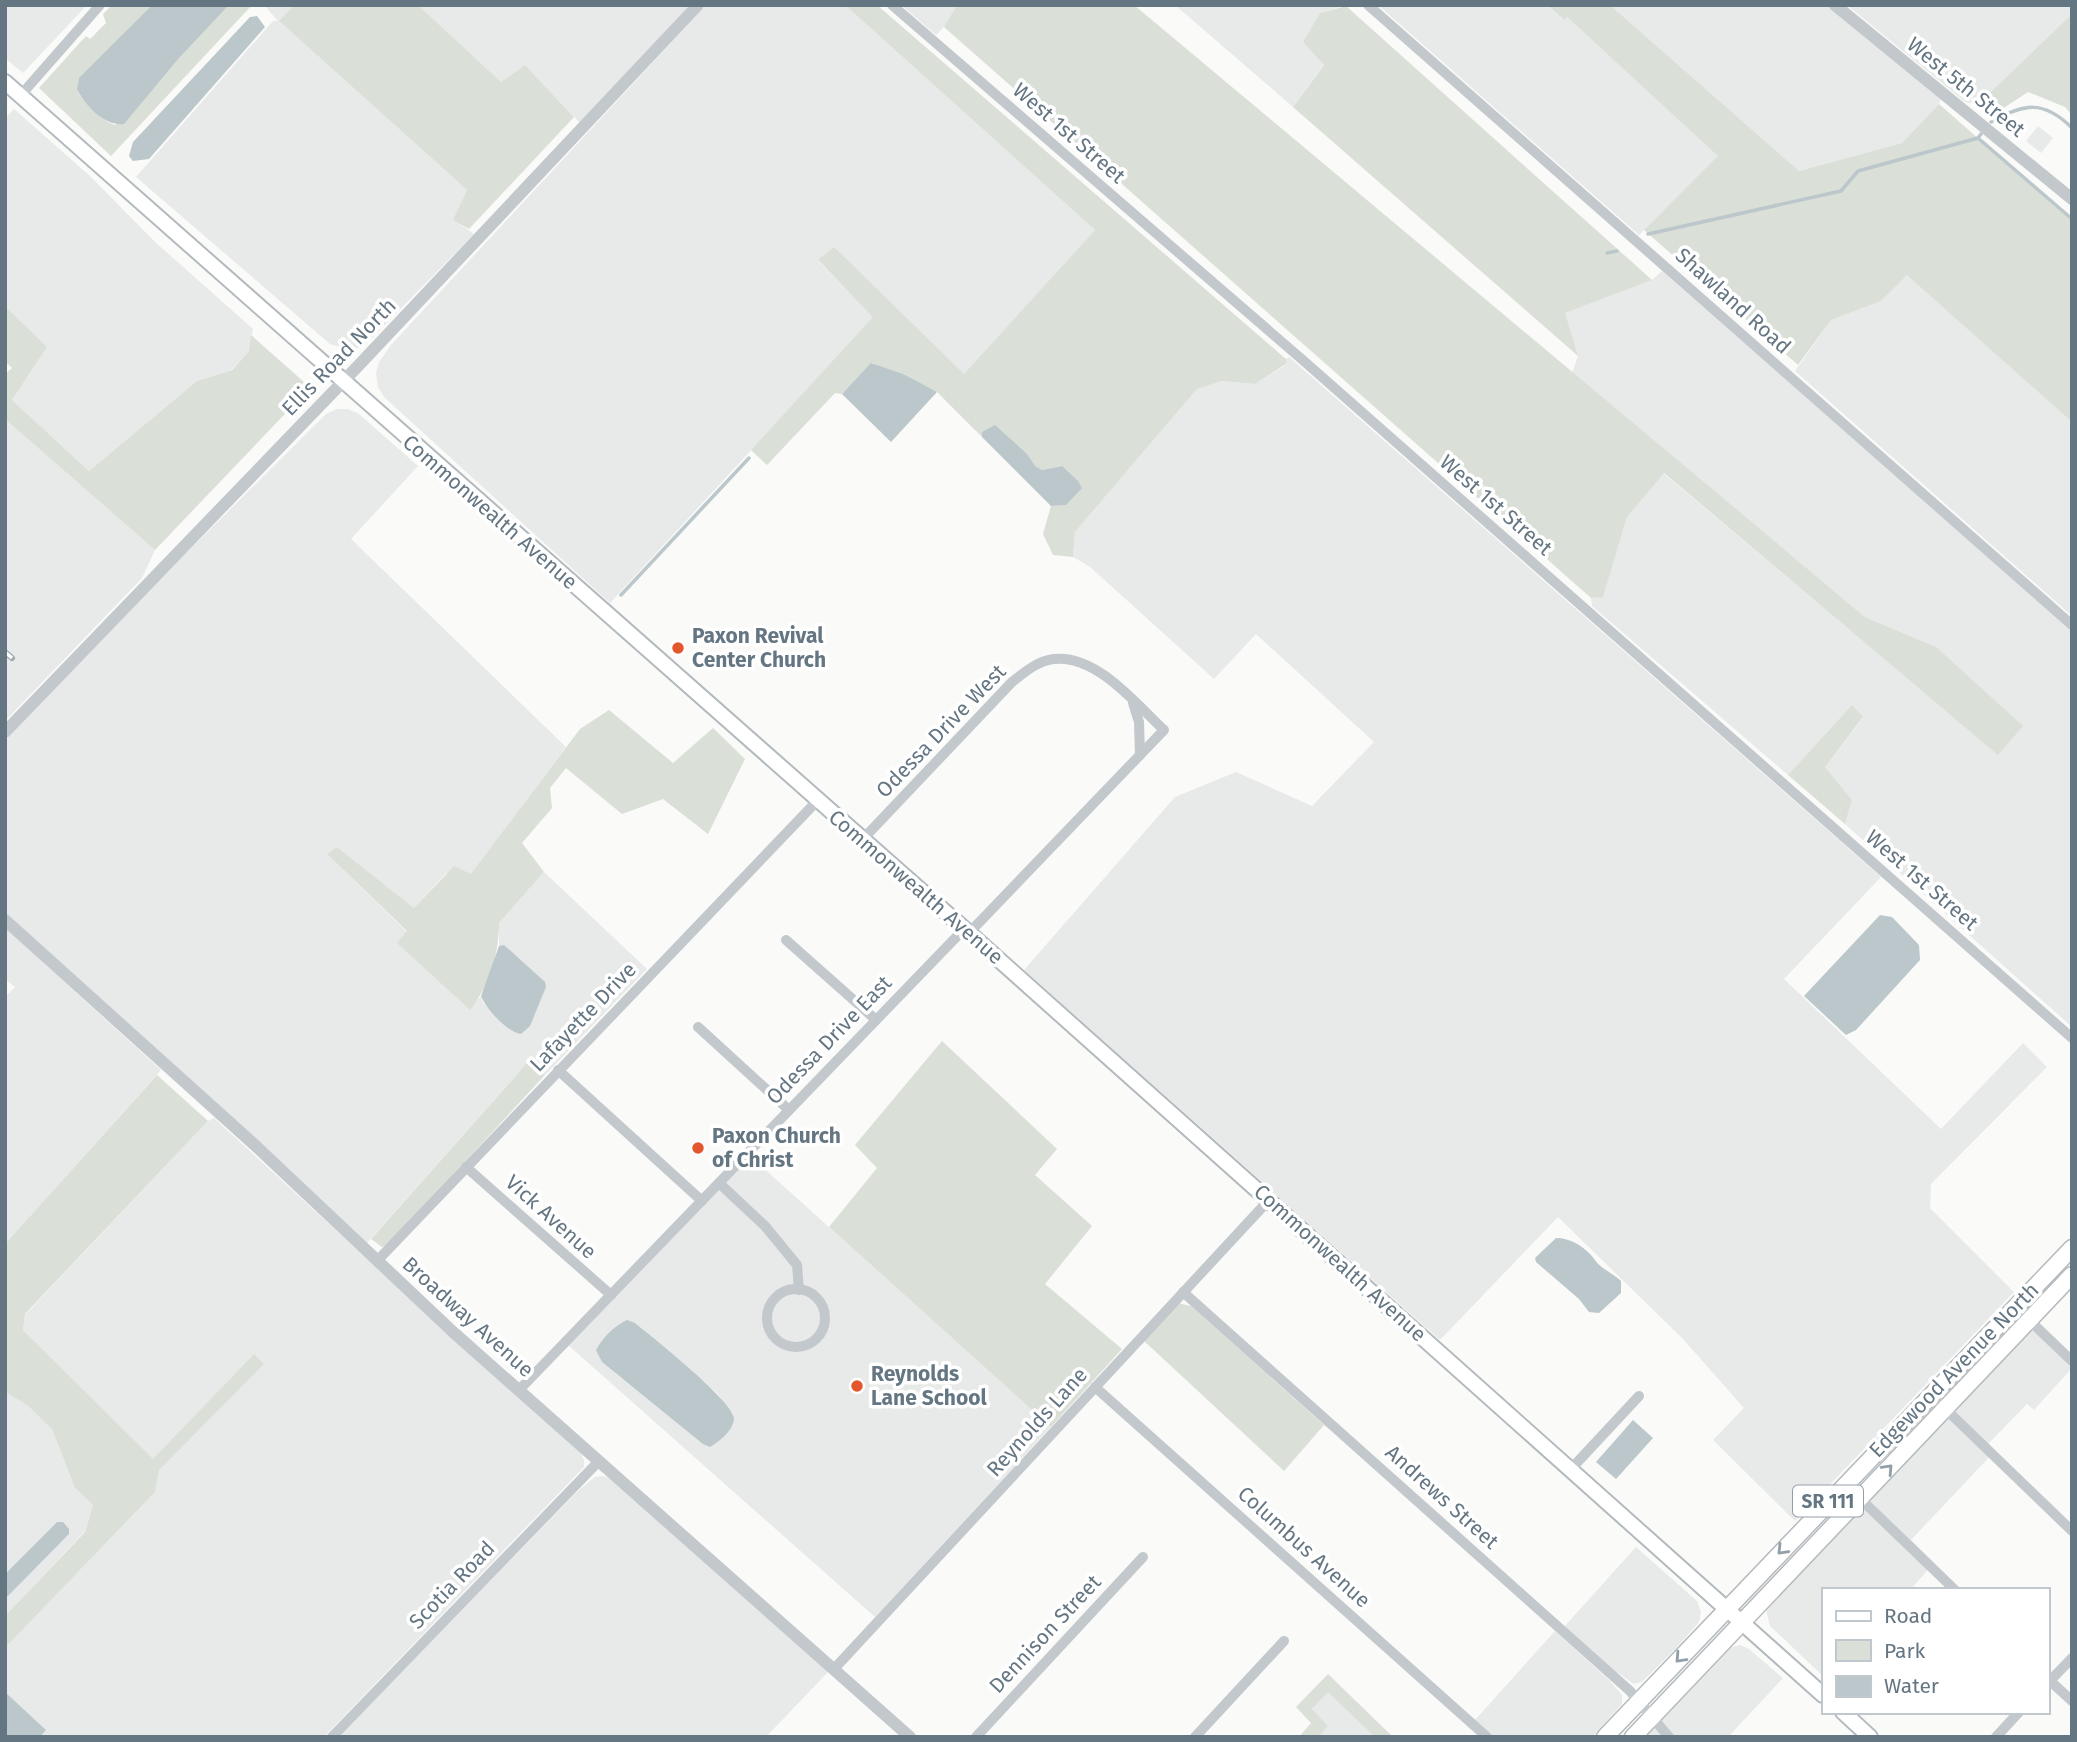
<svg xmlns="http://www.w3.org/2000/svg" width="2077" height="1742" font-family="'Fira Sans',sans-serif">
<rect width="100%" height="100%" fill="#fafaf8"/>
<g fill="#e8e9e9" fill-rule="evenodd">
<path d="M5,5H87L23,73L5,58Z"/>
<path d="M264,5H294L279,21L467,190L454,220L474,234L363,347L349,350L330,344L136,177L273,21H278Z"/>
<path d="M418,5H690L580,123L525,65L501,82Z"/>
<path d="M706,5H845L1095,230L964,375L834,248L818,261L874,317L610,603L384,397L378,387L376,373L379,362L391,345Z"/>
<path d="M901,5H957L944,27L936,35Z"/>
<path d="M1175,5H1346L1320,13L1303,42L1324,64L1293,107Z"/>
<path d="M1378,5H1547L1563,20L1567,17L1719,156L1639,235Z"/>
<path d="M1610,5H1830L1941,98L1939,104L1902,143L1799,171Z"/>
<path d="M1847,5H2072V14L1978,104L1965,102Z"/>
<path d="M14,109L91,177L155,242L253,329L249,351L231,370L197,381L89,471L12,400L47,347L8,309L5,312V118Z"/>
<path d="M2038,126L2053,138L2041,153L2026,141Z"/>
<path d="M1662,271L2072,631V1027L1845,824L1852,800L1825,767L1863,718L1852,705L1788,775L1592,606L1591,598L1603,596L1627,517L1663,473L1998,754L1936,647L1865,617L1572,373L1578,356L1564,313L1652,280Z"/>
<path d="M1907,274L2072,422V616L1795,371L1831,320L1881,301Z"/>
<path d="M1289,357L1881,877L1784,979L1941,1129L2023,1043L2047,1067L1931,1184L1930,1208L2014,1292L1795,1521L1713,1440L1744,1408L1683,1339L1558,1217L1440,1340L1024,970L1175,797L1236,772L1312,806L1374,742L1256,634L1214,679L1089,566L1073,557L1075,532L1197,389L1222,381L1255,384L1286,365V359Z"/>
<path d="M337,409H348L359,414L418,466L351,539L566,747L471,875L446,873L414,908L337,847L327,854L407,932L398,943L469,1009L481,996L484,1005L505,946H499V923L544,872L647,969L545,1075L527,1063L366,1244L178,1068L5,912V741L144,595L326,414Z"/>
<path d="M5,419L155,550L142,578L5,721Z"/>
<path d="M5,928L161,1070L5,1244V997L15,987L5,979Z"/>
<path d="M214,1118L443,1329L579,1450L584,1460V1467L324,1737H40L46,1730L5,1692V1648L155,1492L159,1470L254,1354L153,1460L23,1330L25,1315L208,1121Z"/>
<path d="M750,1156L1051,1427L875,1617L568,1345ZM635,1323L717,1393L733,1413L734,1421L730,1429L716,1443L621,1378L602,1362L597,1350Z"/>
<path d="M2038,1323L2072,1356V1368L2034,1410L2027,1404L1988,1444L1995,1451L1911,1540L1934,1563L1910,1590H1823V1676L1770,1626L1766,1610L1769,1604Z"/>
<path d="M5,1392L27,1405L52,1429L75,1488L93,1505L85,1531L5,1616V1599L69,1534L57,1522L5,1574Z"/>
<path d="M603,1476L609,1478L829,1671L766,1737H338L579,1490L595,1477Z"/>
<path d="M1636,1547L1697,1601L1701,1612L1699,1622L1678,1646L1642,1682L1634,1684L1611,1668L1564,1627Z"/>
<path d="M1555,1631L1610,1681L1622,1695V1704L1592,1737H1494L1475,1720Z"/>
<path d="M1740,1645L1749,1649L1783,1678L1728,1737H1645L1726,1649Z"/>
<path d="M1328,1691L1375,1737H1319L1328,1726L1312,1709Z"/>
</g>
<g fill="#dadfd7">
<path d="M112,5H152L79,79L77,91C86,105 99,119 115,125L229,5H252L111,156L39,88L86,36L90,39L106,23L103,14Z"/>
<path d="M294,5H418L501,82L525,65L574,117L469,229L453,220L467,190L279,21Z"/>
<path d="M845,5H877L1286,359V364L1255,384L1222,381L1197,389L1075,532L1073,557L1053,555L1043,534L1051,506L1066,505L1062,466L1042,470L1034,466L1027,454L982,432V437L937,392L872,363L842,394L835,393L767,465L751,450L873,317L818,260L834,247L964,374L1095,230Z"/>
<path d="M957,5H1134L1865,617L1936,647L2023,726L1998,755L1664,473L1627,517L1603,597L1591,598L944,27Z"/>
<path d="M1547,5H1610L1799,171L1902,143L1939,104L2072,221V422L1907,275L1881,301L1831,320L1798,365L1644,230L1718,156L1567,17L1564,20Z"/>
<path d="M1346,6L1652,280L1565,313L1578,356L1293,107L1324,65L1303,42L1320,13Z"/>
<path d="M2072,14V115L2065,107L2028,92L1990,117L1978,104Z"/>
<path d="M8,309L47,347L12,400L89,471L197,381L232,370L249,351L251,335L304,382L302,396L155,550L5,419V374L12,368L5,361V312Z"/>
<path d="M1852,705L1863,717L1825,767L1852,800L1845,824L1788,775Z"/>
<path d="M609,710L673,763L713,728L745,759L708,834L663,799L622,814L566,768L550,788L552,808L522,843L544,872L499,923C499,954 489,986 470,1010L397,943L407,931L327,854L337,847L414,908L454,866L471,874L580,729Z"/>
<path d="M942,1041L1057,1149L1035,1175L1092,1226L1045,1284L1122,1349L1051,1427L829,1227L877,1168L855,1145Z"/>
<path d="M527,1063L545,1075L388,1245L382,1247L371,1239Z"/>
<path d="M157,1075L208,1121L25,1314L23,1330L153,1459L254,1354L264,1364L159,1470L155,1492L5,1648V1616L85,1532L93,1505L75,1488L52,1429L27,1405L5,1392V1244Z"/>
<path d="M1178,1303L1191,1306L1324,1425L1284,1471L1143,1340Z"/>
<path d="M1328,1674L1393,1737H1375L1328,1692L1312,1709L1328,1726L1319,1737H1299L1311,1723L1296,1707Z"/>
</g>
<g fill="#bbc7cb">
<path d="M152,5H229L178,59L124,124C104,126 87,107 77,90L79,78Z"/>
<path d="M257,16L265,27L149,159L133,161L129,156L133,142L250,17Z"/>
<path d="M871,363L903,374L937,392L891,442L842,394Z"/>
<path d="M995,425L1027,454L1035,466L1042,470L1062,466L1078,481L1082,488L1066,505L1051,506L982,437V432Z"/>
<path d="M1880,915L1892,917L1919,945L1920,960L1856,1030L1846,1035L1804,996Z"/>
<path d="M504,945L545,982L546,987L530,1026L521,1034C506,1031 487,1010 481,996L499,946Z"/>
<path d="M1556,1238C1569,1238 1582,1245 1591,1255C1592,1256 1597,1263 1598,1264C1605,1270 1613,1274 1621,1281V1293L1599,1313L1589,1312L1579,1299L1536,1262L1535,1258Z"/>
<path d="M627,1320L635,1323C652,1337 733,1401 734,1418C734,1430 720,1441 710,1447L703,1444L602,1362L596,1350C604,1336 613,1327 627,1320Z"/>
<path d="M1633,1420L1653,1438L1616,1479L1596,1462Z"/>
<path d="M57,1522H63L69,1529V1534L5,1599V1574Z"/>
<path d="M5,1692L46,1730L40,1737L5,1736Z"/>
</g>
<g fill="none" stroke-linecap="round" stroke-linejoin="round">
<g stroke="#bbc7cb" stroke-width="3.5">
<path d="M1991,122C2024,104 2043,99 2072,128"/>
<path d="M1978,138L2072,219"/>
<path d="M1648,234L1841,191L1858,171L1978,138L1981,134"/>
<path d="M1607,253L1617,251"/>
<path d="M621,595L749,458"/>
</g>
<g stroke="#b3babf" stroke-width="18">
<g id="secondary">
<path d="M5,82L969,933L1823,1695"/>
<path d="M1843,1712L1870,1737"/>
</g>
</g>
<g stroke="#b5babe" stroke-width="19">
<g id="primary">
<path d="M1605,1737L2072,1248"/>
<path d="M1633,1737L2072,1275"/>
</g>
</g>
<g stroke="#c3c8cc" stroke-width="10">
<path d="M892,5L1305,362L2072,1038"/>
<path d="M1368,5L2072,625"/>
<path d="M20,96L100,5"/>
<path d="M1133,703L1139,722L1140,755"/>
<path d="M863,839L1012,682C1025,672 1037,661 1054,659C1096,654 1136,704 1164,730L969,933"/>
<path d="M786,940L875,1019"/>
<path d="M698,1027L789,1110"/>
<path d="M558,1070L702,1201"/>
<path d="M466,1167L611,1295"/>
<path d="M719,1183L765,1226L797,1265L799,1290"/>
<path d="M377,1261L818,800"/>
<circle cx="796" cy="1318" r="29"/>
<path d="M1183,1292L1630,1691L1669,1737"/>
<path d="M2026,1317L2072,1361"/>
<path d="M1095,1387L1487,1737"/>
<path d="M519,1390L964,929"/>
<path d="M1931,1395L2072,1531"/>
<path d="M1571,1469L1639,1396"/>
<path d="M1845,1484L1955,1590"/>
<path d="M834,1669L1268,1201"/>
<path d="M2047,1678L2072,1701"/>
<path d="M2047,1684L2072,1658"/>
<path d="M332,1737L599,1461"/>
<path d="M976,1737L1143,1557"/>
<path d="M1195,1737L1284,1641"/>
<path d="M1996,1737L2019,1712"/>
</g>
<g stroke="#c3c8cc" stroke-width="12">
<path d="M1835,5L2072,199"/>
<path d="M5,732L359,365L698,5"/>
<path d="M5,920L258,1148L452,1331L910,1737"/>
</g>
<use href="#secondary" stroke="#fff" stroke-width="14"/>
<use href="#primary" stroke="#fff" stroke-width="16"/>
<g stroke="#a2aab0" stroke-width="6">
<path id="rail" d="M5,652L12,658"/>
</g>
<use href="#rail" stroke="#fff" stroke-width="3.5" stroke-dasharray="10" stroke-linecap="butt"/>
</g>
<defs><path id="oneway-chevron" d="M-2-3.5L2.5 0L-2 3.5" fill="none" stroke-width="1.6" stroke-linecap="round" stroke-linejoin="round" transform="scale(1.75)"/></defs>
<g stroke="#939fa8">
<use href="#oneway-chevron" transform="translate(1888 1469) rotate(-47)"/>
<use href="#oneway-chevron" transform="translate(1782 1550) rotate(134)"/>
<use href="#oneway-chevron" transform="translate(1680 1658) rotate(133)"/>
</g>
<g fill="#e4572e" stroke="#fff" stroke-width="2.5">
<circle cx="678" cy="648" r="7"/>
<circle cx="698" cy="1148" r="7"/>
<circle cx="857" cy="1386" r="7"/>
</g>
<g text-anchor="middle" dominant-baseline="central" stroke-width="7" stroke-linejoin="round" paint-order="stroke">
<rect fill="#fff" stroke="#939fa8" stroke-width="2" x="1793" y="1485.5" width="70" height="31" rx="5"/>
<g font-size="19" font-weight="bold" fill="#657683">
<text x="1828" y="1501">SR 111</text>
</g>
<g font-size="21" fill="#657683" stroke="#fff">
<text transform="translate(1966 87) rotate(39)">West 5th Street</text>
<text transform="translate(1069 133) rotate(41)">West 1st Street</text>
<text transform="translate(1733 301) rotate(42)">Shawland Road</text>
<text transform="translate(339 357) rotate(-46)">Ellis Road North</text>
<text transform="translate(1496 505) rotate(41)">West 1st Street</text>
<text transform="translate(490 512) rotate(41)">Commonwealth Avenue</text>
<text transform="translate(941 731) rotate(-46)">Odessa Drive West</text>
<text transform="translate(1922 880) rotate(41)">West 1st Street</text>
<text transform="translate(916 887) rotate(41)">Commonwealth Avenue</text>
<text transform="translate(583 1017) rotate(-46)">Lafayette Drive</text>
<text transform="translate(829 1040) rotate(-46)">Odessa Drive East</text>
<text transform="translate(551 1217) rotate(42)">Vick Avenue</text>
<text transform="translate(1340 1263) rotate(42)">Commonwealth Avenue</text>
<text transform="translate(468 1317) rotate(42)">Broadway Avenue</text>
<text transform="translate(1954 1370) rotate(-46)">Edgewood Avenue North</text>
<text transform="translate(1037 1422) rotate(-48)">Reynolds Lane</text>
<text transform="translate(1442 1497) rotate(42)">Andrews Street</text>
<text transform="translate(1304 1547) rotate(42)">Columbus Avenue</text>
<text transform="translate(452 1585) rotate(-46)">Scotia Road</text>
<text transform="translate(1045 1634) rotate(-47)">Dennison Street</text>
</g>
<g font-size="21" font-weight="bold" fill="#657683" stroke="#fff" text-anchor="start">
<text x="692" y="636">Paxon Revival<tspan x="692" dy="24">Center Church</tspan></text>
<text x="712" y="1136">Paxon Church<tspan x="712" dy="24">of Christ</tspan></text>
<text x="871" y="1374">Reynolds<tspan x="871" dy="24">Lane School</tspan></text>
</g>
</g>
<rect width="2077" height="1742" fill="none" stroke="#657683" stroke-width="14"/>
<rect x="1822" y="1588" width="228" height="126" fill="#ffffff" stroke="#c1c8cd" stroke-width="2"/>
<rect x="1836" y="1611" width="35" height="10" fill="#ffffff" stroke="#c1c8cd" stroke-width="2"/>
<text x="1884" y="1623" font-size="21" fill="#657683">Road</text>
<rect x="1836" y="1640" width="35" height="21" fill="#dadfd7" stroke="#c1c8cd" stroke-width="2"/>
<text x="1884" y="1658" font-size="21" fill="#657683">Park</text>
<rect x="1836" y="1676" width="35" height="21" fill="#bbc7cb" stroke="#c1c8cd" stroke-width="2"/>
<text x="1884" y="1693" font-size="21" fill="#657683">Water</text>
</svg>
